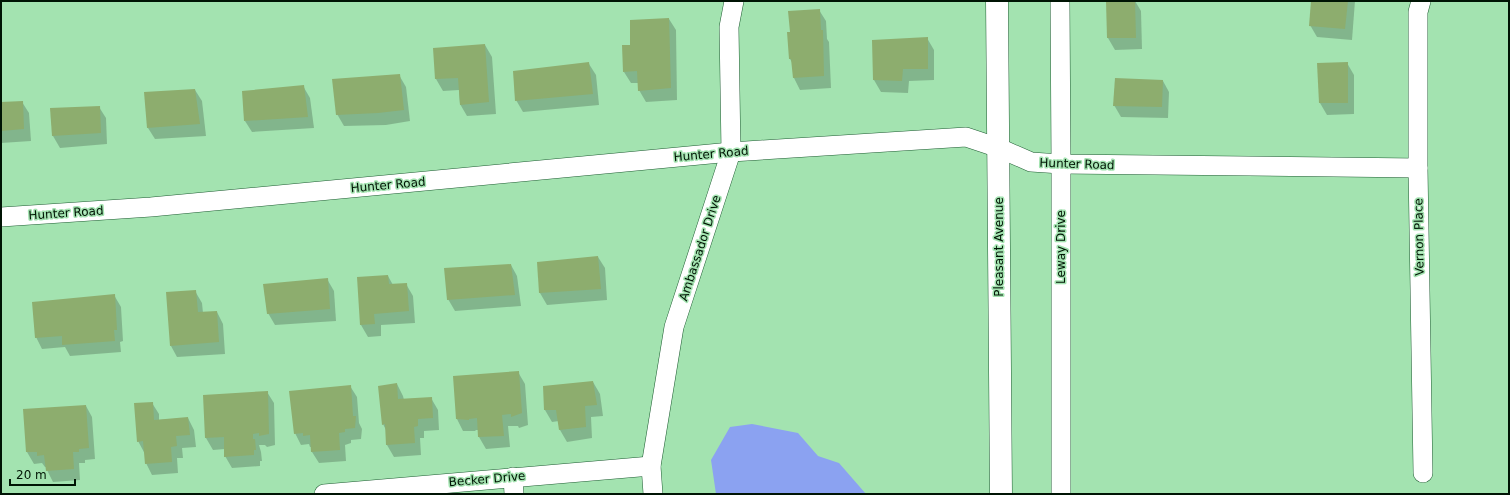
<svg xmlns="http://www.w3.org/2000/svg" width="1510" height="495" font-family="'DejaVu Sans',sans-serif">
<rect width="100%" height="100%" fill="#a3e3b0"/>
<path fill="#8ba2f1" d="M752,424L798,433L818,456L839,463L866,494H716L711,460L730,427Z"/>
<g fill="#0003">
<path d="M1107,1H1135L1141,11L1142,49L1115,50L1108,38Z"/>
<path d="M1312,1H1355L1352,40L1317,37L1310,25Z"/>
<path d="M819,10L826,21L827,39L829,42L831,88L800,90L794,78L793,64L790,59L791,33Z"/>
<path d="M669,19L676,30L677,100L646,102L639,90V83H631L624,72Z"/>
<path d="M927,38L934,50V80L909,81L908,93L881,92L874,80L873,41Z"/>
<path d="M485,45L492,57L496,114L467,116L460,104L459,90L443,91L436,79L434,49Z"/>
<path d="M1347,63L1354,75V114L1327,115L1320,103Z"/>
<path d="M589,64L596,75L599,105L523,112L516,100Z"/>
<path d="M399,75L406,87L410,121L386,125L344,126L337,114Z"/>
<path d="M1163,81L1169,92L1168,118L1121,117L1114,105Z"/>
<path d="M303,86L310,98L314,128L252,132L245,121Z"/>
<path d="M195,90L202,101L206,136L155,139L148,128Z"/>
<path d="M22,102L29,113L31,141L1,143V103Z"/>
<path d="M99,107L106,118L107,144L60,148L53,136L51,109Z"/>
<path d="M598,257L605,268L607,300L547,305L540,293L538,263Z"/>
<path d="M511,265L517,276L521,306L455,311L448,299Z"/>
<path d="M388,276L393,285L406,284L413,296L415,323L381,325V336L368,337L361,325L358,278Z"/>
<path d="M327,279L334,291L336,321L275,325L268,313Z"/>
<path d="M195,291L202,303L203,313L217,312L223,324L225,354L177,357L171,346Z"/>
<path d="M114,295L121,307L123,341L120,342L121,352L70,356L65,347L42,349L36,337Z"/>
<path d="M518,372L525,384L528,425L519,428L518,426H508L510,447L486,449L479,437V430H475L476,431H463L457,419L454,377Z"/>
<path d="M593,382L600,394L603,416L591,417L592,438L567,442L560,430L559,421L552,422L545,410L544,387Z"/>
<path d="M397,384L403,396L404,400L431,398L438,410L439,430L424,431V438H420L421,455L394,457L387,445L386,430L383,424Z"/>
<path d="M350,386L357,397L359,423L362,429L361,439L351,440V443L345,445L346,461L319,463L312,452V447H310L309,444L301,445L295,433Z"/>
<path d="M267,392L274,403L275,445L267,447L265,445H259L261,452L262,461H260V466L232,468L225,456V449L213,450L206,438L204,396Z"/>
<path d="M152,403L159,414V420L188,418L194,430L196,447L182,448L183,458H177L178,473L152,475L146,463L145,454L138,441Z"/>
<path d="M86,406L92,417L95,459L85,460V463H79L80,480L53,482L47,470L46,467H45L42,463L34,464L27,452L24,410Z"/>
</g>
<g fill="#8dad6e">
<path d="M1106,1H1135L1136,38H1107Z"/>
<path d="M1311,1H1348L1345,29L1309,26Z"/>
<path d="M820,9L821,30H823L824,76L793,78L791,59H789L787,32H790L788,11Z"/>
<path d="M669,18L671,88L638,91L637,71L623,72L622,45H630V20Z"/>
<path d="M928,37V69H903L902,81L873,80L872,40Z"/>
<path d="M485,44L489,102L460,105L458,78L435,79L433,48Z"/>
<path d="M589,62L593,94L515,101L513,71Z"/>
<path d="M1348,62V103H1319L1317,63Z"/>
<path d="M400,74L404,110L378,113L336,115L332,79Z"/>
<path d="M1115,78L1163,80L1162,107L1113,106Z"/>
<path d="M304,85L308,117L244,121L242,91Z"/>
<path d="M195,89L200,124L147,128L144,92Z"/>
<path d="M23,101L24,129L1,131V102Z"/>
<path d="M100,106L101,133L52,136L50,108Z"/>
<path d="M598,256L601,289L539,293L537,262Z"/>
<path d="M511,264L515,295L447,300L444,268Z"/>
<path d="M388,275L389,284L407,283L409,311L374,314L375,324L360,325L357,277Z"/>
<path d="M328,278L330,309L267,314L263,284Z"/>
<path d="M196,290L198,312L217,311L219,342L170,346L166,292Z"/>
<path d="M115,294L117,330H114L115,341L62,345V336L35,338L32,302Z"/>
<path d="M519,371L522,413L511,417V414L502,415L504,436L478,437L477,418L469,419V420L456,419L453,376Z"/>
<path d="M593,381L597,405L585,406L586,427L559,430L556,410H544L543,386Z"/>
<path d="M397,383L398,399L432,397L433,418L418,419V426L414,427L415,443L386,445L385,424L382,425L378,386Z"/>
<path d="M351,385L353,416H356L355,428L345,429V432L339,433L340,450L311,452L310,435L303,436V433L294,434L289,391Z"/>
<path d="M268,391L269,434L259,436V433L253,434V439H255L256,450H254V455L224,457V437L205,438L203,395Z"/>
<path d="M153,402L154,420L188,417L190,435L176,436L177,446L171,447L172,462L145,464L143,441L137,442L134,403Z"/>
<path d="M86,405L89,448L79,449V452H73L74,469L46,471L44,455L37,456V452H26L23,409Z"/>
</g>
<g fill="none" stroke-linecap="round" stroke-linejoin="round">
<g stroke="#1e5d32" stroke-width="20">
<g id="minor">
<path d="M1060,1L1061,164V494"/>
<path d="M1421,1L1418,12V168L1423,473"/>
<path d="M1,217L151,207L731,152L966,137L999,148L1031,162L1061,164L1418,168"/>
<path d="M513,477L514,494"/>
<path d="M324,494L651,466"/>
<path d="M653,494L651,466L674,327L731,152L729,27L734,1"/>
</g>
</g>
<g stroke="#1e5d32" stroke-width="23">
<path id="primary" d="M997,1L1001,494"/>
</g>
<use href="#minor" stroke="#fff" stroke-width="19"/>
<use href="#primary" stroke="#fff" stroke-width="22"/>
</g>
<g text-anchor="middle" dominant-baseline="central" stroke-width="3" stroke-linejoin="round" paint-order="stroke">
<g font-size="12" fill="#001404" stroke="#a3e3b0">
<text transform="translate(711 154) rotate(-5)">Hunter Road</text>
<text transform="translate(1077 164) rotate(2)">Hunter Road</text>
<text transform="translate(388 185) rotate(-5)">Hunter Road</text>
<text transform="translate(66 213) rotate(-4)">Hunter Road</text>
<text transform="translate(1419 237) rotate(-91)">Vernon Place</text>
<text transform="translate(999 247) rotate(-90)">Pleasant Avenue</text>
<text transform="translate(1061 247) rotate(-90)">Leway Drive</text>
<text transform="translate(700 248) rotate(-72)">Ambassador Drive</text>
<text transform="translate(487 479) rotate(-5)">Becker Drive</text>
</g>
</g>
<rect width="1510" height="495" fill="none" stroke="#001404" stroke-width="4"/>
<path d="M10 479v6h65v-6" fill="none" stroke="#001404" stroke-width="2"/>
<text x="16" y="479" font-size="12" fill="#001404" stroke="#a3e3b0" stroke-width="3" paint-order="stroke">20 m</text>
</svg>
